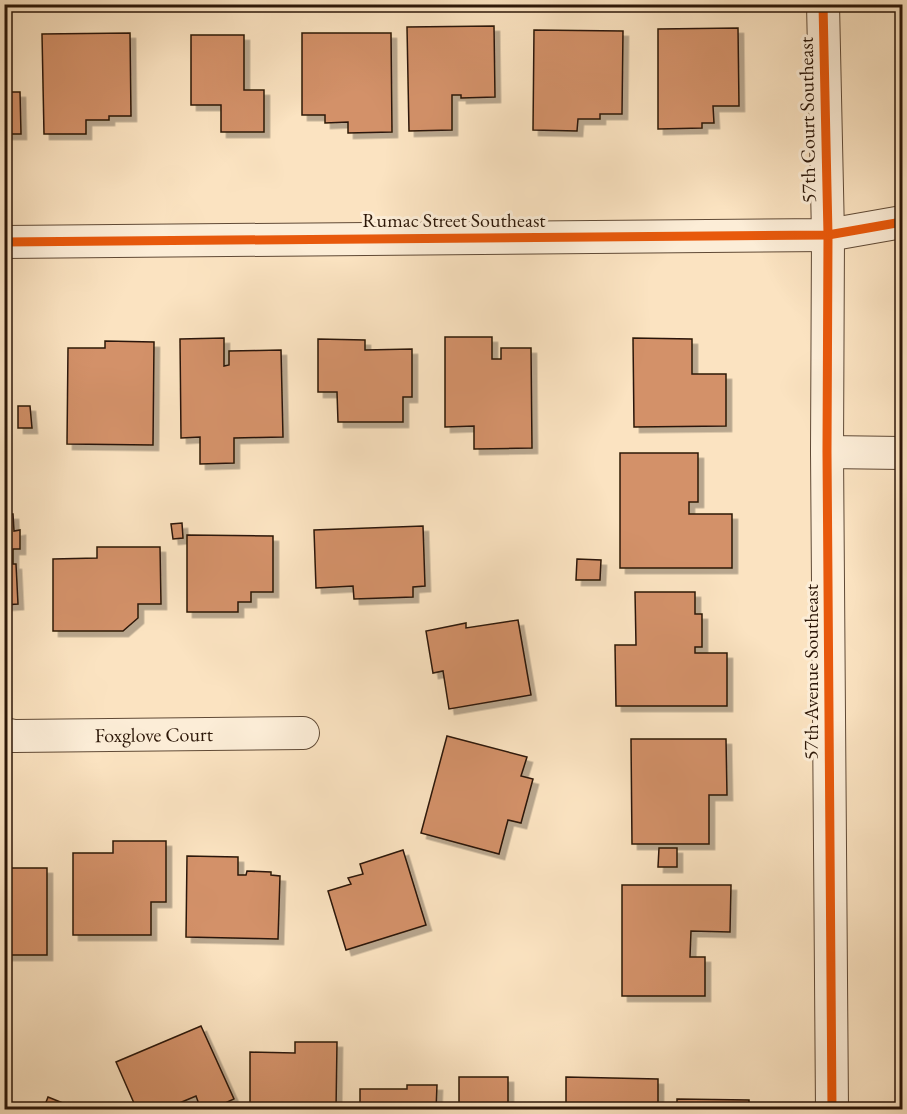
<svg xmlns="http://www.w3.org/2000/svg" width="907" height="1114" font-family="'EB Garamond',serif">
<defs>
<filter id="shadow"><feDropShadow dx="5.5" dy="5.5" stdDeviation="0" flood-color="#0004"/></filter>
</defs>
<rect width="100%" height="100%" fill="#fbe3c1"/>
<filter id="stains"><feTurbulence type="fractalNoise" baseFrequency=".00333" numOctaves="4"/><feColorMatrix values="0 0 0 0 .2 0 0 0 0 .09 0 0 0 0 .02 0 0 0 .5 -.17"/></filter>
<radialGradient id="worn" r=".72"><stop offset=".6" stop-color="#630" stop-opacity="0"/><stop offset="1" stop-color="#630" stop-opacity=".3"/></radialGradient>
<g fill="#d39169" stroke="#2c1708" stroke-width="1.5" filter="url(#shadow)">
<path d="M494,26L495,97L461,98V95H452V130L409,131L407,27Z"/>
<path d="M738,28L739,106H713L714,123H702V128L658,129V29Z"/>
<path d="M534,30L623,31L622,114H600V119H578L577,131L533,130Z"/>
<path d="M130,33L131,116H109V120H86V134H44L42,34Z"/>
<path d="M302,33H391L392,132L348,133V122L325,123V115H302Z"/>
<path d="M191,35H244V90H264V132H221V105H191Z"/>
<path d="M4,92H20L21,134H4Z"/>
<path d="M445,337H492V359H501V348H531L532,448L474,449V426L445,427Z"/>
<path d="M224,338V366L229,365V351L281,350L283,437L234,438V463L200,464V437L181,438L180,339Z"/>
<path d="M633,338L692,339V374H726V426L634,427Z"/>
<path d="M318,339L365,340V350L412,349V397H403V422H338L337,392H318Z"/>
<path d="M105,341L154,342L153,445L67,444L68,348H105Z"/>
<path d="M18,406H30L32,428H18Z"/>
<path d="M620,453H698V502H689V514H732V568H620Z"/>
<path d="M4,514H13L14,531L20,530V549H13V564H16L18,604L4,605Z"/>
<path d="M182,523L183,538L173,539L171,524Z"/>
<path d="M423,526L425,586L413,587V597L354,599L353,586L316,588L314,530Z"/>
<path d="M187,535L273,536V592H251V602H238V612H187Z"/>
<path d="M97,547H160L161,604H138V618L123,631H53V559L97,558Z"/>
<path d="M577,559L601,560L600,580H576Z"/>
<path d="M635,592H695V614H702V647H695V653H727V706H616L615,645H636Z"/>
<path d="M518,620L531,695L449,709L443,671L433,673L426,631L466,623V628Z"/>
<path d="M447,736L527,757L521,776L533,779L521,823L508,820L499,854L421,833Z"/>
<path d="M631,739H726L727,795H709V844H632Z"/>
<path d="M113,841H166V902H151V935H73V853H113Z"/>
<path d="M659,848H677V867H658Z"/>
<path d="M403,850L426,925L346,950L328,891L351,884L348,878L363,874L360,864Z"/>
<path d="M187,856L238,857V875H246L247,871L271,872V875L280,876L278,939L186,937Z"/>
<path d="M6,868H47V955H6L4,963Z"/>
<path d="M622,885H731L730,932L691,931L690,957H705V996H622Z"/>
<path d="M201,1026L234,1099L210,1110H201L196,1096L177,1104L180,1110H137L116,1062Z"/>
<path d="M295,1042H337L336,1110H250V1052L295,1053Z"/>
<rect x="459" y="1077" width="49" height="33"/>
<path d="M566,1077L658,1079V1110H566Z"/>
<path d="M407,1085H437L436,1110H360V1089H407Z"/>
<path d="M48,1097L80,1110H43Z"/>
<path d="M677,1099L749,1100V1110H677Z"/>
</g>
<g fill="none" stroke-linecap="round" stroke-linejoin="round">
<g stroke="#604a36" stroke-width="34">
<g id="street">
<path d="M823,4L828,235L827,452L832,1110"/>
<path d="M4,242L828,235L902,222"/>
<path d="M827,452L902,453"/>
<path id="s1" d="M4,734L14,736L303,733"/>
</g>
</g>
<use href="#street" stroke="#fcedd7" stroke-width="32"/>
<g stroke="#fcedd7" stroke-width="13">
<g id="cycleway">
<path d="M823,4L828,235L827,452L832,1110"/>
<path d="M4,242L828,235L902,222"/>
</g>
</g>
<use href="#cycleway" stroke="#e8590c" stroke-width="9"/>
</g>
<g text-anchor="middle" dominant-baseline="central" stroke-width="6" stroke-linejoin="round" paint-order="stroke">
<g font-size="20" fill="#2c1708" stroke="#fcedd7">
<text transform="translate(807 120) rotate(-91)">57th Court Southeast</text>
<text x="454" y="220">Rumac Street Southeast</text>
<text transform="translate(811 672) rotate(-90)">57th Avenue Southeast</text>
<text stroke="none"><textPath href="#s1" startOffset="150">Foxglove Court</textPath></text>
</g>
</g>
<rect width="907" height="1114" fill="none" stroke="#fbe3c1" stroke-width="24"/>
<rect x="6" y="6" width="895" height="1102" fill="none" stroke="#2c1708" stroke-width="3"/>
<rect x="12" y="12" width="883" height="1090" fill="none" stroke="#2c1708" stroke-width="1.5"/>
<rect width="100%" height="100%" filter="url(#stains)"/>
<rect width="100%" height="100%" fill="url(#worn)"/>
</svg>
